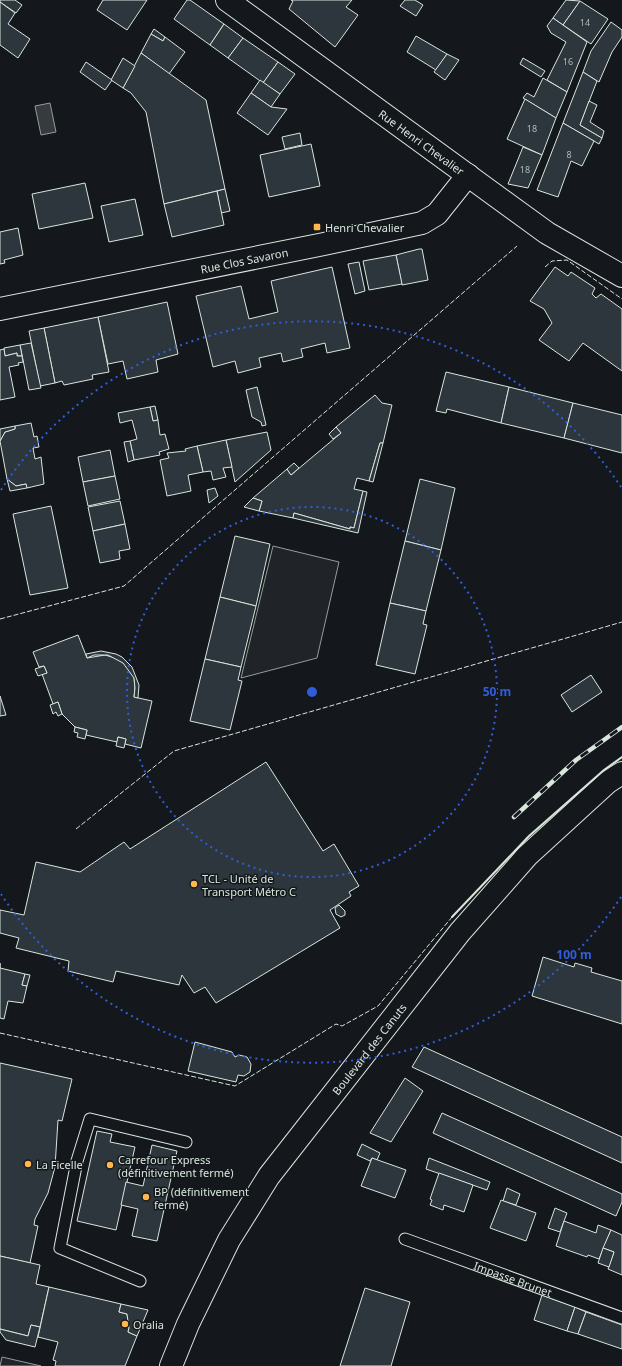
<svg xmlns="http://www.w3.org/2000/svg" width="622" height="1366" font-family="'Noto Sans',sans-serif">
<rect width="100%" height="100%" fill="#14181c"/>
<g fill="#202428" stroke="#939e99">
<path d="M273,546L339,562L317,658L241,678Z"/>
<path d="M2,1357L41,1366H0Z"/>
</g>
<path fill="#363b3e" stroke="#939e99" d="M50,103L56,132L41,135L35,106Z"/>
<g fill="#2c363c" stroke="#d8e6dc">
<path d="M0,0H15L22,5L16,13L0,2Z"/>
<path d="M103,0H147L127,30L97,10Z"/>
<path d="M187,0H190L224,24L210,45L174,19Z"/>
<path d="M291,0H352L346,7L358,15L335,47L289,9L293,1Z"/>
<path d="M405,0H415L423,5L416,16L400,6Z"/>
<path d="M566,0L580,1L563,25L553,18Z"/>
<path d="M580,1L608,19L591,44L563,25Z"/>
<path d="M0,2L15,13L8,24L30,39L18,58L0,45Z"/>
<path d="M553,18L587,42L567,92L547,80L566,42L551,33L547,26Z"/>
<path d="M611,22L622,30V37L612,52L599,82L583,72L591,51Z"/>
<path d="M224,24L243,38L228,58L210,45Z"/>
<path d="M154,29L165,37L163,41L151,34Z"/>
<path d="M151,34L163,41L165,37L185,52L169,74L141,53Z"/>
<path d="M416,36L447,54L436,70L407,52Z"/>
<path d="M243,38L278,62L263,83L228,58Z"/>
<path d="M141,53L206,100L225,189L164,204L146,112L131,93L123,88Z"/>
<path d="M447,54L459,60L445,80L434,72Z"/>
<path d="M123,58L135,66L123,88L111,80Z"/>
<path d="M523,58L545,71L541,77L520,64Z"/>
<path d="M86,62L112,80L105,90L80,72Z"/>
<path d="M278,62L295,74L280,94L263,83Z"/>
<path d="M583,72L597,81L580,125L602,138L599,144L563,123Z"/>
<path d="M543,78L567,92L556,118L523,98L527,93L534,97Z"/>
<path d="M260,80L280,94L271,107L251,93Z"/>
<path d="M251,93L271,107L287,109L268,135L237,113Z"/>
<path d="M525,99L556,118L542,155L507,139Z"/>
<path d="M589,101L597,105L590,122L604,131L602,138L580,125Z"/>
<path d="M563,123L594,141L582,166L571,161L558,197L537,190Z"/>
<path d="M300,133L302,145L285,149L282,137Z"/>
<path d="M311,144L320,186L269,197L260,155Z"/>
<path d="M523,147L542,155L528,188L508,184Z"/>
<path d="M85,183L93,218L39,229L32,194Z"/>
<path d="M225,189L230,211L221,213L217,191Z"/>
<path d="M217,191L224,225L172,237L164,204Z"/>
<path d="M135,199L143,235L109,242L101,206Z"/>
<path d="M18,228L23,255L4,260L5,263L0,264V232Z"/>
<path d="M419,249H422L428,280L402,285L396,255Z"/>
<path d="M396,255L402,284L369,290L363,261Z"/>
<path d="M359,262L365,291L355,294L348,264Z"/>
<path d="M332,267L350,348L327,353L325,343L301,349L303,357L283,362L281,353L259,358L261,367L238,373L235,361L213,367L196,296L241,286L249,319L278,312L271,281Z"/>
<path d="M555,267L568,276L571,272L595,288L592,294L596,298L601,294L622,309V371L583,343L569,361L539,340L552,323L544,309L530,301Z"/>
<path d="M167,302L178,354L156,360L158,372L127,379L123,361L108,364L98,317Z"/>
<path d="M98,317L109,372L92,375L93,379L64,385L62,381L55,383L44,328Z"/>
<path d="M44,328L55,383L40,386L29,331Z"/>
<path d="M31,343L41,388L29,390L20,345Z"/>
<path d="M20,345L22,356H17V353L5,356L4,348Z"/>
<path d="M4,349L5,356L17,353V356H22L23,362L18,363L19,365L9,367L15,397L0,400V350Z"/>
<path d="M446,372L509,387L501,423L447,409L446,413L436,411Z"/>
<path d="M257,387L266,425L262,426L261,422L252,417L246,390Z"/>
<path d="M509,387L573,403L564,438L501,423Z"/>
<path d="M375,395L382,403L392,405L383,443H380L369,481L357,478L354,489L363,491L354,528L350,527V529L294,513L293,518L259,511L262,501L253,498L287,469L291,475L341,433L336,427Z"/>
<path d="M573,403L622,415V453L564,438Z"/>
<path d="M155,406L158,420L153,421L150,407Z"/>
<path d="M150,407L153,421L158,420L160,435L165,434L169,449L159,452L160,455L134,460L130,441L137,439L132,420L120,423L118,413Z"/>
<path d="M31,423L34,437L37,436L39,447L33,448L35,459L41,457L44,484L27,488L26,484L16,486L7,479L0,441L5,432L15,429V426Z"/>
<path d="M15,426V429L5,432L0,441V429Z"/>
<path d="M336,427L341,433L333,439L329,434Z"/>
<path d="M267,432L271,450L235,482L226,440Z"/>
<path d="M226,440L232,467L223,468L226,477L213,480L211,471L203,472L197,446Z"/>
<path d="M130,441L134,460L128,462L124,442Z"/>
<path d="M380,443H383L373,482L369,481Z"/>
<path d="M197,446L203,472L188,475L191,491L167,496L160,460L169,458L167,453L186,451L185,449Z"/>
<path d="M110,450L115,476L83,482L78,457Z"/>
<path d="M294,463L299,468L291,475L287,469Z"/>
<path d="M115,476L120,499L88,506L83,482Z"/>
<path d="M7,479L16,486L26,484L27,488L10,491Z"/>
<path d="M420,479L455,488L441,550L405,541Z"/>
<path d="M215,488L218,496L209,503L207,490Z"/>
<path d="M363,491L367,492L358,533L293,518L294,513L350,529V527L354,528Z"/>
<path d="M253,498L262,501L259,511L244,507Z"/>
<path d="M120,501L125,524L93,531L88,507Z"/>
<path d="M51,506L68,588L30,595L13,514Z"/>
<path d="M125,524L130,549L119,551L120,559L100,563L93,531Z"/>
<path d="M235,536L270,544L256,606L220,597Z"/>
<path d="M405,541L441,550L426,611L390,603Z"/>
<path d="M220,597L256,606L241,667L205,659Z"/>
<path d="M390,603L426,611L423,624L427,625L415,674L376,665Z"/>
<path d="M78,635L87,658L105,655L118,659L128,667L134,678L135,688L134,697L152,701L141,748L125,744L126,739L118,737L117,742L86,735L87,730L75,727L62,714L58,702L53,704L42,674L47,673L44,666L39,667L33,652Z"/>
<path d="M101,651L116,654L122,657L132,667L139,685L138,698L134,697L135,688L134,678L123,663L108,655H94L87,658L86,654Z"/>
<path d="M205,659L241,667L238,680L242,681L230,730L190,721Z"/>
<path d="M44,666L47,673L38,676L35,669Z"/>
<path d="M591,675L602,692L572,712L561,695Z"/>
<path d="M0,696L6,715L0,716Z"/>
<path d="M58,702L62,714L58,716L56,712L53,714L50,705Z"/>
<path d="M75,727L87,730L85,739L77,737L78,733L74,732Z"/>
<path d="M118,737L126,739L124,748L116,746Z"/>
<path d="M266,762L323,851L334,844L359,886L349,892L351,896L330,910L340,928L216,1003L205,987L194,993L182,975L179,985L116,971L113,982L68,971L69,961L16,948L19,938L0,933V910L24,915L36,862L80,872L124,842L130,849Z"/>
<path d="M339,905L345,911V915L341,917L336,914L335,908Z"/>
<path d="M543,957L574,967L575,963L592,968L591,972L622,981V1024L532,996Z"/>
<path d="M0,963V968L25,974L22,985L27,986L23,1003L8,1001L4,1019L0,1018Z"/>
<path d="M25,974L30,975L27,986L22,985Z"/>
<path d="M195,1042L232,1052L235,1057L239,1055L247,1057L251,1064L250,1072L244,1076L238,1075L236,1082L188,1071Z"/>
<path d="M424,1047L622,1137V1163L412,1067Z"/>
<path d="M0,1063L72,1079L62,1121L58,1120L55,1167L48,1193L35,1219L34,1225L38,1226L30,1263L0,1256Z"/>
<path d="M405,1078L423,1091L391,1142L370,1133Z"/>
<path d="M442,1113L622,1194V1202L616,1216L433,1133Z"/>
<path d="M97,1131L112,1134L110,1142L135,1147L116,1230L77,1221Z"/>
<path d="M362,1144L380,1153L377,1160L372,1158L370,1161L357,1155Z"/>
<path d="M152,1145L177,1151L157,1241L132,1236L138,1209L121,1205L126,1182L143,1186Z"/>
<path d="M372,1158L406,1170L395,1198L361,1186Z"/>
<path d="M429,1158L490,1182L487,1190L426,1169Z"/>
<path d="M439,1173L473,1185L464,1212L444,1205L443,1210L430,1205L432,1200L430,1199Z"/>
<path d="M507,1188L520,1194L516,1205L503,1201Z"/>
<path d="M501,1200L536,1213L526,1241L490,1228Z"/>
<path d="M555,1208L567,1213L560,1232L548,1228Z"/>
<path d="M564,1221L596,1233L598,1225L611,1230L599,1259L588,1255L587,1257L556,1246Z"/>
<path d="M611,1230L622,1235V1275L608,1269L614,1252L603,1248Z"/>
<path d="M603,1248L614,1252L609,1267L598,1263Z"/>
<path d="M0,1256L40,1265L36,1284L49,1287L40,1327L31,1325L28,1336L0,1329Z"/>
<path d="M49,1287L121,1304L119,1312L127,1314L129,1328L128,1332L137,1336L125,1366H55L56,1361L53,1360L58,1342L38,1337Z"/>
<path d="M365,1288L410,1302L391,1366H340Z"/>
<path d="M542,1295L575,1307L567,1331L534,1320Z"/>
<path d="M121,1304L148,1310L137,1336L128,1332L129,1328L127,1314L119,1312Z"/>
<path d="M575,1307L586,1312L578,1334L567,1331Z"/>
<path d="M586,1312L622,1325V1349L578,1334Z"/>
<path d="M31,1325L40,1327L35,1347L6,1340L0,1332V1329L28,1336Z"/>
</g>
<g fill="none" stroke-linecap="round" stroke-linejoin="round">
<g stroke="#d8e6dc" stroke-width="13">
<g id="lane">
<path id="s1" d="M405,1239L622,1318"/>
<path d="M140,1281L60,1248L77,1161L90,1119L186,1142"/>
</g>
</g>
<g stroke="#d8e6dc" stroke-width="24">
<g id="street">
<path id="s2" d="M227,0L547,233L622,276"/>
<path id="s3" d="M0,309L324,244L422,223L437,214L468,175"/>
</g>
</g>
<g stroke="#d8e6dc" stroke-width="24">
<g id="secondary">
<path id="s4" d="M171,1366L188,1324L229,1240L269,1176L460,932L527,856L608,782L622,773"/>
</g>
</g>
<use href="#lane" stroke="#14181c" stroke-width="11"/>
<use href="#street" stroke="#14181c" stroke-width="22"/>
<use href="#secondary" stroke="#14181c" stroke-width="22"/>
<g stroke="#d8e6dc" stroke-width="4.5">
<path id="rail" d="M514,817L576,760L622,727"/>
</g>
<use href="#rail" stroke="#14181c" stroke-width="3" stroke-dasharray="9" stroke-linecap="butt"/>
<g stroke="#d8e6dc" stroke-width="1" stroke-dasharray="5 2" stroke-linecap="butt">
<path d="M545,267L552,261L567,260L622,299"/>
<path d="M0,619L124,586L517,246"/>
<path d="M76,829L174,751L622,622"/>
<path d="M0,1033L235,1086L336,1024L342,1026L378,1006L452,917"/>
</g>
<path stroke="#d8e6dc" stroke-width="2" d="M452,917L529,836L604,770L622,757"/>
</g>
<g fill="none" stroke="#305dd8" stroke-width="2" stroke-dasharray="2 4">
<circle cx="312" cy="692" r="185"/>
<path d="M621 897A371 371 0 0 1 1 894M1 490A371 371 0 0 1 621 487"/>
</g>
<g fill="#ffb74d" stroke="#14181c" stroke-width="1.5">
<rect x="313" y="223" width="8" height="8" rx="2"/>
<circle cx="194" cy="884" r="4"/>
<circle cx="28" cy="1164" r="4"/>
<circle cx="110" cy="1165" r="4"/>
<circle cx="146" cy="1197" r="4"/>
<circle cx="125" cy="1324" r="4"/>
</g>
<g text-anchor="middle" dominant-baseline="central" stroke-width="3" stroke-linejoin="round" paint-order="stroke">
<g font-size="9" fill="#adbab4">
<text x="585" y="22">14</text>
<text x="568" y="61">16</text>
<text x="532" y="128">18</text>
<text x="569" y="154">8</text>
<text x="525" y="169">18</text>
</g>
<g font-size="11" fill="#d8e6dc" stroke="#14181c">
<text stroke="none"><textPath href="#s2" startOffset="241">Rue Henri Chevalier</textPath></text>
<text stroke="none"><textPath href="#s3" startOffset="249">Rue Clos Savaron</textPath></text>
<text stroke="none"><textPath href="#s4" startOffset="376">Boulevard des Canuts</textPath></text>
<text stroke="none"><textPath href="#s1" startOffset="115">Impasse Brunet</textPath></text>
</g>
<g font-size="11" fill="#d8e6dc" stroke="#14181c" text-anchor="start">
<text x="325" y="227">Henri Chevalier</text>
<text x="202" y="878">TCL - Unité de<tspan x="202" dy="13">Transport Métro C</tspan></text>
<text x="118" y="1159">Carrefour Express<tspan x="118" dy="13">(définitivement fermé)</tspan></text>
<text x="36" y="1164">La Ficelle</text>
<text x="154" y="1191">BP (définitivement<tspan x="154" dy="13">fermé)</tspan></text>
<text x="133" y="1324">Oralia</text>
</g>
</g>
<circle cx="312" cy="692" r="6" fill="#305dd8" stroke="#14181c" stroke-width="2"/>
<g font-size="12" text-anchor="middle" font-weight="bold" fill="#305dd8" stroke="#14181c" stroke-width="3" stroke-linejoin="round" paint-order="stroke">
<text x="497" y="696">50 m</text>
<text x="574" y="959">100 m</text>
</g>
</svg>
